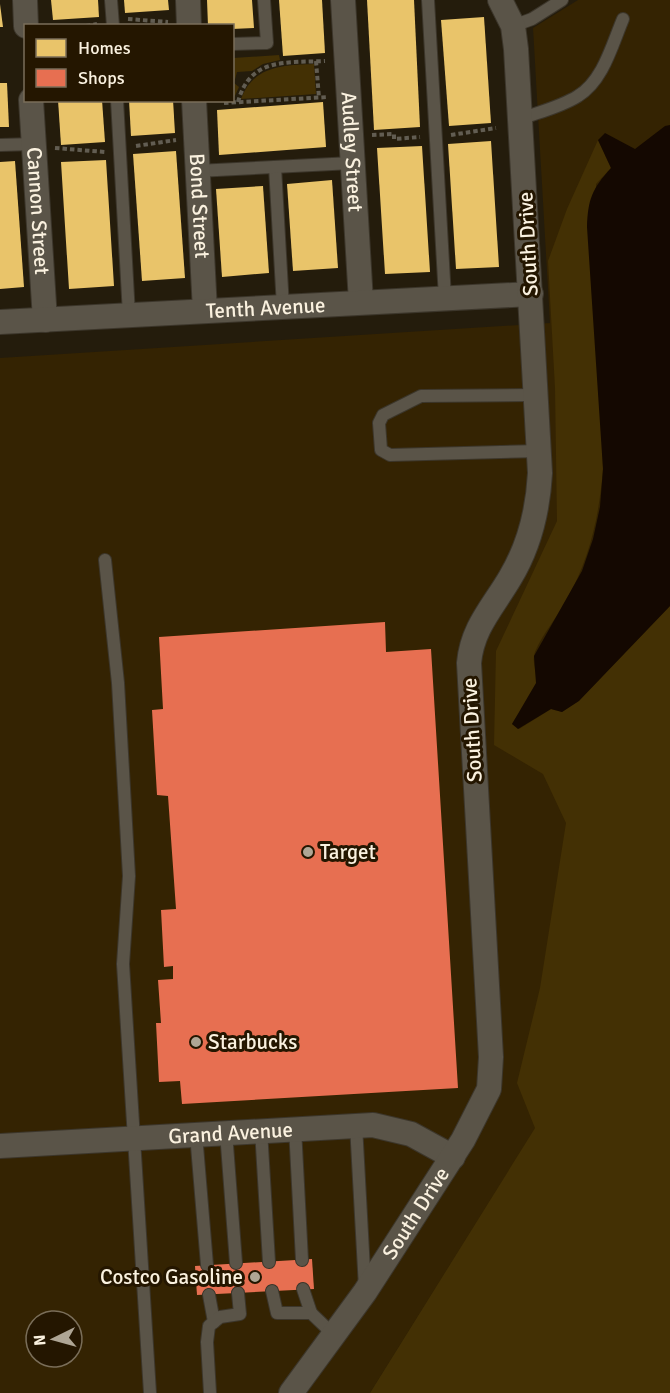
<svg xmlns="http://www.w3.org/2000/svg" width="670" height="1393" font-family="Signika,sans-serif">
<rect width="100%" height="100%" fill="#241c0c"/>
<path fill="#342302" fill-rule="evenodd" d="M578,0H670V941L606,1015L370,1393H0V358L550,323L533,28ZM36,1321H72V1357H36Z"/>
<g fill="#433004">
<path d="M279,55L280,60L263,64L252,71L237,72L234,83L239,87L233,100V58Z"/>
<path d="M314,64L316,94L241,99C253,66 283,65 314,64Z"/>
<path d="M598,140L611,168L596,184L603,469C599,517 590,558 566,601C556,619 543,633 535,652C531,663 538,674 536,684C533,697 519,712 512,724L519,729L551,709L562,712L578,701L670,606V1393H370L535,1128L517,1083L540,988L566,823L543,774L494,745L496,651L557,521L555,388L548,261L567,209Z"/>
</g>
<path fill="#140801" d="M670,125V606L579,701L562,712L551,709L518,729L512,724L536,683L534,656L582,571L593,539L600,507L603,469L587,227C588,199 592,189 611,168L598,140L605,133L635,149L665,126Z"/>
<g fill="#e9c46a">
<path d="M51,0H98L99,17L53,20Z"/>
<path d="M124,0H168L169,10L125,13Z"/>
<path d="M207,0H252L254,28L232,29V26H208Z"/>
<path d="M279,0H322L325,53L283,56Z"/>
<path d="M367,0H414L420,127L374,130Z"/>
<path d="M0,4L3,27H0Z"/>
<path d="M484,17L491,123L449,126L441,20Z"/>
<path d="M0,83H7L9,127H0Z"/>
<path d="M58,100H102L105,142L61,145Z"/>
<path d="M129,100H173L175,133L131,136Z"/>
<path d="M323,102L326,147L219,155L217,110Z"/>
<path d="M491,141L499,267L456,269L448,144Z"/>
<path d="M422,146L430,272L385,274L377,148Z"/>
<path d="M176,151L185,278L142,281L133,154Z"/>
<path d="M106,160L114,286L69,289L61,162Z"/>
<path d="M15,161L24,287L0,289V162Z"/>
<path d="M332,180L338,268L293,271L287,184Z"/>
<path d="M263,186L269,273L222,277L216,189Z"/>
</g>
<g fill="#e76f51">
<path d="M385,622L386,652L431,649L458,1088L182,1104L180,1081L159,1082L156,1023H161L158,980L173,979V966L164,967L161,910L176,909L168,796L157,795L152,710L163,709L159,637Z"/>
<path d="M312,1259L314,1289L197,1295L195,1266Z"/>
</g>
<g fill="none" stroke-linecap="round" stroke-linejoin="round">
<g stroke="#3c362b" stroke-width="14">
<g id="lane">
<path d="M111,0L113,26"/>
<path d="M428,0L445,298"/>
<path d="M513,26L532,19L562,0"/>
<path d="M232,44L267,43L264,0"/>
<path d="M117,100L129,315"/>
<path d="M520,119C539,112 561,107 578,96C603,81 612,45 623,19"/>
<path d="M0,145L34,144"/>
<path d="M275,167L283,307"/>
<path d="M197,171L352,163"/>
<path d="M536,395L421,396L383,415L379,423L381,450L390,455L540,451"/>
<path d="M105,560L118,683L129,876L123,964L150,1393"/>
<path d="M356,1125L365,1288"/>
<path d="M295,1128L302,1260"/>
<path d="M261,1130L269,1262"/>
<path d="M226,1132L236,1263"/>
<path d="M196,1134L207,1265"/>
<path d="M303,1289L311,1313"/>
<path d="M272,1291L277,1313H311L335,1336"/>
<path d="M209,1295L214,1322"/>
<path d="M210,1393L207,1342L209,1326L220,1317L240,1314L238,1293"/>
</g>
</g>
<g stroke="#3c362b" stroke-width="26">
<g id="street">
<path d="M25,0L26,26"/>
<path d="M188,0L189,26"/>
<path id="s1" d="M343,0L361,302"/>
<path id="s2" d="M31,100L45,320"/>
<path id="s3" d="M194,100L205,311"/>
<path id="s4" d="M0,322L531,294"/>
<path id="s5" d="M0,1146L373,1125L411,1134L453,1157"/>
<path id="s6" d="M291,1393L365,1292L463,1140L489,1089L491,1057L469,663C472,628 493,607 510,578C530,545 538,510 540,473L516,49L513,26L500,0"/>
</g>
</g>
<g stroke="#625d52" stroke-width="4" stroke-dasharray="4.5 3" stroke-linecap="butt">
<path d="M128,19L168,22"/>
<path d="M86,26L97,24"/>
<path d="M316,61L319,98"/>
<path d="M238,102C250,57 286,63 325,61"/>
<path d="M224,103L328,97"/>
<path d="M372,135L394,134V139L420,137"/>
<path d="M451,135L496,128"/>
<path d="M136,146L176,140"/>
<path d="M55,148L105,152"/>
</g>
<use href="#lane" stroke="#5a5448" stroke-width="12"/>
<use href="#street" stroke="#5a5448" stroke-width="24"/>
</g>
<g fill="#afa695" stroke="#241600" stroke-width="2">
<circle cx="308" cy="852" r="6"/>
<circle cx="196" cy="1042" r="6"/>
<circle cx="255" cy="1277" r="6"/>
</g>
<g text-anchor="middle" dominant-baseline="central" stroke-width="6" stroke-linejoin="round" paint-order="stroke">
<g font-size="21" fill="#faf1df" stroke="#241600">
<text stroke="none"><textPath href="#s1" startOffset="152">Audley Street</textPath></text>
<text stroke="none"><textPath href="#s3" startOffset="106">Bond Street</textPath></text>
<text stroke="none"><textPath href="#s2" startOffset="111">Cannon Street</textPath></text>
<text transform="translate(528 244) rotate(-93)">South Drive</text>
<text stroke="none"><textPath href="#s4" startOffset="266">Tenth Avenue</textPath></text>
<text transform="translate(472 730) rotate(-93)">South Drive</text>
<text stroke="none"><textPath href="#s5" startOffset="231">Grand Avenue</textPath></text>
<text stroke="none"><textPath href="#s6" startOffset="219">South Drive</textPath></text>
</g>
<g font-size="21" fill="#faf1df" stroke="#241600" text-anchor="start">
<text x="320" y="852">Target</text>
<text x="208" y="1042">Starbucks</text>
<text x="243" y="1277" text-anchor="end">Costco Gasoline</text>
</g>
</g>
<rect x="24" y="24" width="210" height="78" fill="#241600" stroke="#7a6e59" stroke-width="1.5"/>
<rect x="36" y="39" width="30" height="18" fill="#e9c46a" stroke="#7a6e59" stroke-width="1.5"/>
<text x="78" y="54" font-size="18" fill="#faf1df">Homes</text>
<rect x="36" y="69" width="30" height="18" fill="#e76f51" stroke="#7a6e59" stroke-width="1.5"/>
<text x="78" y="84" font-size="18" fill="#faf1df">Shops</text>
<g transform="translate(54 1339) rotate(265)"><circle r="28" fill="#241600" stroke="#7a6e59" stroke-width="1.5"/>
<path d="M0-4.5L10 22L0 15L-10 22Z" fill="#afa695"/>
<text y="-9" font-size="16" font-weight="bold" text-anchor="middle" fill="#faf1df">N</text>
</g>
</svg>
